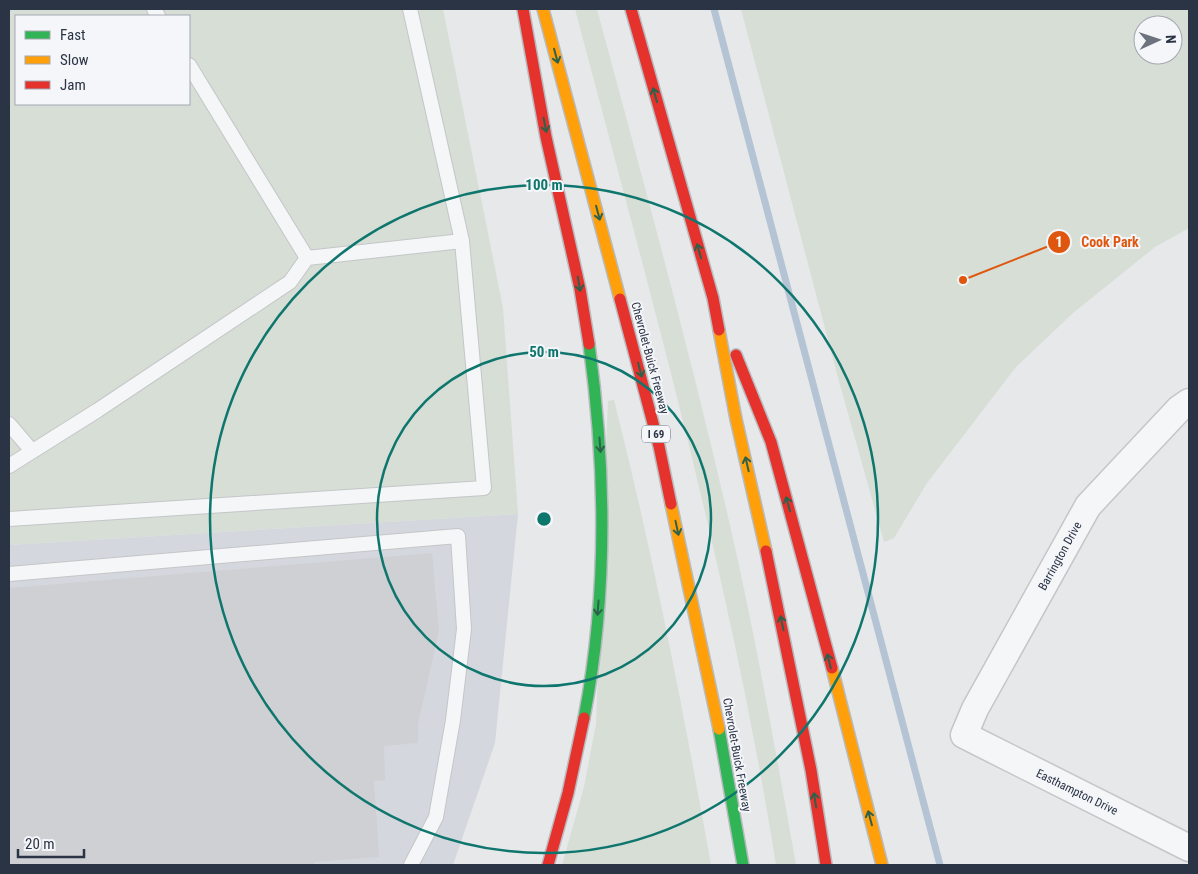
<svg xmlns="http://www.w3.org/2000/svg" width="1198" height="874" font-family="'Roboto Condensed',sans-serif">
<rect width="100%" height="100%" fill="#e6e8ea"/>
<path fill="#d4d7dd" d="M518,514L495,743L453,865H9V545Z"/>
<g fill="#d6ded6" fill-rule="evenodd">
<path d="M9,9H443L503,308L518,514L9,545ZM16,16H189V104H16Z"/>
<path d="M575,9H597C646,192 697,376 738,561C760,662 778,764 796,865H776C730,575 650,293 575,9Z"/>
<path d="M741,9H1189V228L1155,247L1073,313L1016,367L927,483L894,538L884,542L837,374ZM1143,25H1173V55H1143Z"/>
<path d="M614,400C653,554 683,709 711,865H562L584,787L596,724L608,401Z"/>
</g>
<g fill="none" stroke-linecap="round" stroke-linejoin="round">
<path stroke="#b4c4d5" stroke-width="7" d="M714,9L940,865"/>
</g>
<path fill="#ced0d3" d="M432,553L439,631L418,724V743L384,746L385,780L374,781L379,857L314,862L315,865H9V588Z"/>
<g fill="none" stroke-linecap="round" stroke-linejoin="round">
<g stroke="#c4c6c8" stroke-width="16">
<g id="lane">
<path d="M154,9L158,16"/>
<path d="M189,65L307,258"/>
<path d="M9,424L32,451"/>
<path d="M9,466L98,410L290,282L307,258L462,241"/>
<path d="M9,519L484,488L462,241L410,9"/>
<path d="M9,574L458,536L464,629L453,720L436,817L411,865"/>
</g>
</g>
<g stroke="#c4c6c8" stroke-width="29">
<path id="street" d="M1189,402L1179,409L1088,506L975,709L964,735L1189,848"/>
</g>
<g stroke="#b8bbbf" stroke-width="14">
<g id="fast">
<path d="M584,718C608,595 606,468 589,344"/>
<path d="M719,729L743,865"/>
</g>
</g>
<g stroke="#b8bbbf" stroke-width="14">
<g id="slow">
<path d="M543,9L620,299"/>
<path d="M719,330L736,419L766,551"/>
<path d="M671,504L719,729"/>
<path d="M832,668L882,865"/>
</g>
</g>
<g stroke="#b8bbbf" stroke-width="14">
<g id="jam">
<path d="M523,9L546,137L580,289L589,344"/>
<path d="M631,9L713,298L719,330"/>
<path d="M620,299L659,446L671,504"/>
<path d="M736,355L771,442L832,668"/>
<path d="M766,551L811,770L826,865"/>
<path d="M548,865L568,793L584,718"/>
</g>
</g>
<use href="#lane" stroke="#f5f6f7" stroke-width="14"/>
<use href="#street" stroke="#f5f6f7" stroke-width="26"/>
<use href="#fast" stroke="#30b455" stroke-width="11"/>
<use href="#slow" stroke="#ff9f0a" stroke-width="11"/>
<use href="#jam" stroke="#e5322d" stroke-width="11"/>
</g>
<defs><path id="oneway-shaft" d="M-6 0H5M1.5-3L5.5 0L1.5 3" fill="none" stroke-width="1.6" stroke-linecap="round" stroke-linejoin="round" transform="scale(1.25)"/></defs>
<g stroke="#2d614b">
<use href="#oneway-shaft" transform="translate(556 56) rotate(75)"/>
<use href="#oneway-shaft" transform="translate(655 95) rotate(-106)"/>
<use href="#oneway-shaft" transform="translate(545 125) rotate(79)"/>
<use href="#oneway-shaft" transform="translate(598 213) rotate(75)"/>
<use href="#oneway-shaft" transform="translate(699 251) rotate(-106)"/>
<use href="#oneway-shaft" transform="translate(579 284) rotate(80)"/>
<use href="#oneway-shaft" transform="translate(640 370) rotate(75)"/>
<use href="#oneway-shaft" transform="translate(600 445) rotate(86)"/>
<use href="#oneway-shaft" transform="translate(747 464) rotate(-103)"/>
<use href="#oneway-shaft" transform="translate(788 504) rotate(-106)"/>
<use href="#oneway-shaft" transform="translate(677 528) rotate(78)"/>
<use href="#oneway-shaft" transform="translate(598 608) rotate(94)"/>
<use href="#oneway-shaft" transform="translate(782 623) rotate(-102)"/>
<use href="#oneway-shaft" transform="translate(829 661) rotate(-104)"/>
<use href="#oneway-shaft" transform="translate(815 800) rotate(-99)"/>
<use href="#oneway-shaft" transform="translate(870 818) rotate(-105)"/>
</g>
<g fill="none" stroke="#0f766e" stroke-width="2.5">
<circle cx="544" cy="519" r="167"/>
<circle cx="544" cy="519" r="334"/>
</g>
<g text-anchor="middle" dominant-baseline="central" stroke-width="4" stroke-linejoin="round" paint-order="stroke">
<rect fill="#f4f6f9" stroke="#676e7b" stroke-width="1" x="642" y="425.5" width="28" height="17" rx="4"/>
<g font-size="11" font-weight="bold" fill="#2b3445">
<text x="656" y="434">I 69</text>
</g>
<g font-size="12" fill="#2b3445" stroke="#f4f6f9">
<text transform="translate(650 358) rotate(75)">Chevrolet-Buick Freeway</text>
<text transform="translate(1060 556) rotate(-61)">Barrington Drive</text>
<text transform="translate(737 755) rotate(80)">Chevrolet-Buick Freeway</text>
<text transform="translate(1077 792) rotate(26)">Easthampton Drive</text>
</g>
</g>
<circle cx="544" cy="519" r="8" fill="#0f766e" stroke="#f4f6f9" stroke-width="2.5"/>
<g font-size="15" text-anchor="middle" font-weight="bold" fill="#0f766e" stroke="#f4f6f9" stroke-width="4" stroke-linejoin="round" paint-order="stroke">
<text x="544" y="190">100 m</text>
<text x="544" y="357">50 m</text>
</g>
<path fill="none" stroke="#df570f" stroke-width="2" d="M963 280L1059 242"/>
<g fill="#df570f" stroke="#f4f6f9" stroke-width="2">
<circle cx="963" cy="280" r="5"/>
<circle cx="1059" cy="242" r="12"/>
</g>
<g font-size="15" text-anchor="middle" font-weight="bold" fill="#fff">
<text x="1059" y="247">1</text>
</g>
<g font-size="14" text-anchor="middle" font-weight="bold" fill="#df570f" stroke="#f4f6f9" stroke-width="4" stroke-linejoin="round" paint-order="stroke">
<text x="1110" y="247">Cook Park</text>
</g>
<rect width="1198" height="874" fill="none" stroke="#2b3445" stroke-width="20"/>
<rect x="15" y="15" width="175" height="90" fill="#f4f6f9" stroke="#a4a8b1"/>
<rect x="25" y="31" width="25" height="8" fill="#30b455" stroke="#a4a8b1"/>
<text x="60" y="40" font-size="15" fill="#2b3445">Fast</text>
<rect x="25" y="56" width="25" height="8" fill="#ff9f0a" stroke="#a4a8b1"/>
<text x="60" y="65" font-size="15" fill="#2b3445">Slow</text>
<rect x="25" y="81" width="25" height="8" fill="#e5322d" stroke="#a4a8b1"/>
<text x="60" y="90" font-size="15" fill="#2b3445">Jam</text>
<g transform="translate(1158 40) rotate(87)"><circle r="24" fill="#f4f6f9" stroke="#a4a8b1"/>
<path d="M0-4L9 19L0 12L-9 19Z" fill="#6c737f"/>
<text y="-8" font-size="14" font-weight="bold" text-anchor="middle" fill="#2b3445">N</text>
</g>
<path d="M18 849v8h66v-8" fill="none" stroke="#2b3445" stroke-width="2.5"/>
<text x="25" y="849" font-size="15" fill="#2b3445" stroke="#f4f6f9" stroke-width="4" paint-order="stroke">20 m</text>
</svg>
